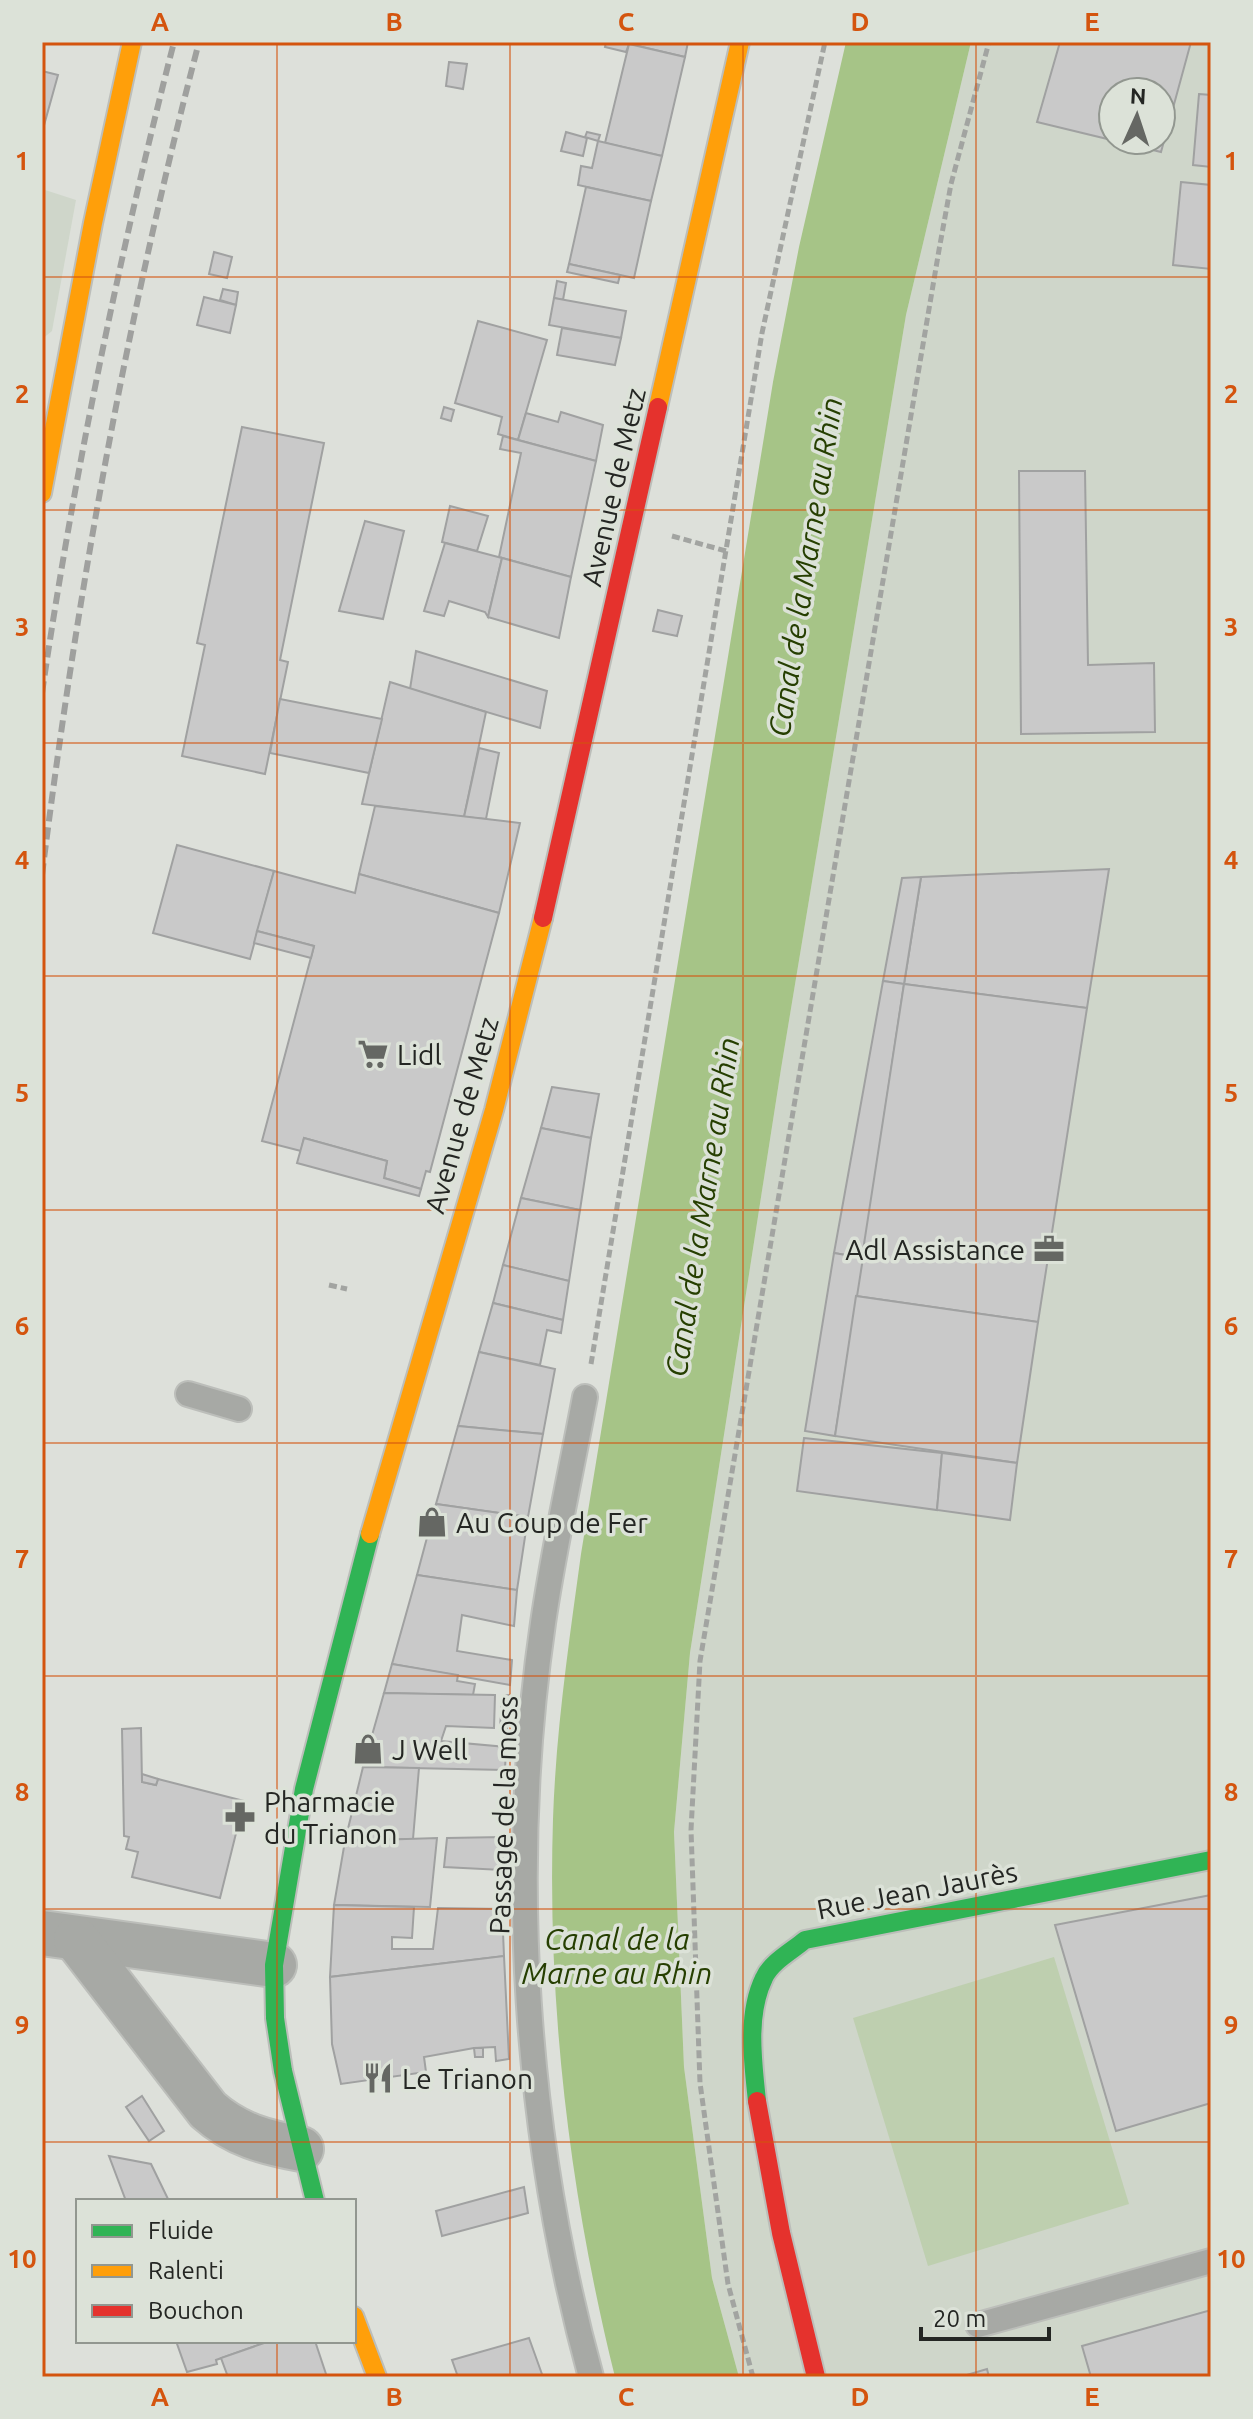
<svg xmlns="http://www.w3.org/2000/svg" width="1253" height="2419" font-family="Ubuntu,sans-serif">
<rect width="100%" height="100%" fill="#dde0da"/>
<g fill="#cfd6ca" fill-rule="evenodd">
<path d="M971,42H1211V2377H739L712,2278L684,2067L674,1832L690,1653L781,1069L906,315ZM1113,92H1161V140H1113Z"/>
<path d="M42,189L76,200L52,331L42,339Z"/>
</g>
<path fill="#becfaf" d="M1054,1957L1129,2204L928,2266L853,2018Z"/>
<path fill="#a6c487" d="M846,42H971L906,315L781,1069L690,1653L674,1832L684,2067L712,2278L739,2377H615C570,2196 547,2006 553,1819C556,1730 569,1642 581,1554L773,382L799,247Z"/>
<g fill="#c9c9c9" stroke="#a0a1a1" stroke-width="2" fill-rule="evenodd">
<path d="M606,42H621L629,44L626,52L605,47Z"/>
<path d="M621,42H688L685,57Z"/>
<path d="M1060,42H1191L1161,152L1037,122ZM1113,92H1161V140H1113Z"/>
<path d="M629,44L685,57L662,156L605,143Z"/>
<path d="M449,62L467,64L463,89L446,86Z"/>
<path d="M42,71L58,75L43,129H42Z"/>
<path d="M1199,94L1211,95V167L1193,165Z"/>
<path d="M566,132L587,138L583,156L561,151Z"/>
<path d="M587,132L600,135L598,141L585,137Z"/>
<path d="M598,141L662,156L651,201L578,185L581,166L592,168Z"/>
<path d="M1181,182L1211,185V269L1173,265Z"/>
<path d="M586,187L651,201L634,278L569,264Z"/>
<path d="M214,252L232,257L227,278L209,274Z"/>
<path d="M569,264L620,275L618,283L567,272Z"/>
<path d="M557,281L566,283L563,300L554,298Z"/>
<path d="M223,289L238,292L236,305L220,300Z"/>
<path d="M204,297L236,305L230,333L197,325Z"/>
<path d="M554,298L626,311L621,338L549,325Z"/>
<path d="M478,321L547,340L518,440L498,434L502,417L455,403Z"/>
<path d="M562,328L621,338L615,365L557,355Z"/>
<path d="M444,407L454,410L451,421L441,418Z"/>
<path d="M561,412L603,425L596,461L518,440L526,413L558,422Z"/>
<path d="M242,427L324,443L280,660L288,662L265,774L182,756L205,645L197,643Z"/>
<path d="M503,436L596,461L571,577L499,557L521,453L500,449Z"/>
<path d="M1019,471H1085L1088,665L1154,663L1155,732L1021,734Z"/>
<path d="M450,506L488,516L477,551L442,542Z"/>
<path d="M365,521L404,531L383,619L339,611Z"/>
<path d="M445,543L502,558L488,617L485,612L449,601L444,616L424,611Z"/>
<path d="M502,558L571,577L559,638L488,617Z"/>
<path d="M658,610L682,616L677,636L653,631Z"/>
<path d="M416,651L547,691L540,728L410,689Z"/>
<path d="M390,682L486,712L464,817L362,804Z"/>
<path d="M280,699L382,719L369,773L270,753Z"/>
<path d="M479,748L499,753L486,819L464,817Z"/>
<path d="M375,806L520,823L499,913L359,874Z"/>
<path d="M177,845L274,871L250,959L153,933Z"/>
<path d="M1109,869L1087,1008L904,984L921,877Z"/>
<path d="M274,871L355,893L359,874L499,913L430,1172L426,1171L421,1189L384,1178L387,1161L304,1138L301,1151L262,1141L314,946L257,931Z"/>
<path d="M921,877L904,984L883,981L902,878Z"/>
<path d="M257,931L314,946L311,958L254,943Z"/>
<path d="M883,981L904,984L863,1258L834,1253Z"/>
<path d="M904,984L1087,1008L1038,1322L856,1296Z"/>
<path d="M552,1087L599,1094L591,1138L541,1128Z"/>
<path d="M541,1128L591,1138L580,1210L521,1198Z"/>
<path d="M304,1138L387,1161L384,1178L421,1189L419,1196L297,1163Z"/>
<path d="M521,1198L580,1210L569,1281L503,1265Z"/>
<path d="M834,1253L863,1258L835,1436L805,1431Z"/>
<path d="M503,1265L569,1281L563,1320L493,1303Z"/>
<path d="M856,1296L1038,1322L1017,1463L835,1436Z"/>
<path d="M493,1303L563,1320L561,1333L547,1330L540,1365L479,1352Z"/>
<path d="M479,1352L555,1369L543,1434L458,1426Z"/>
<path d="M458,1426L543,1434L528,1517L436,1504Z"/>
<path d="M804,1438L942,1453L937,1510L797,1491Z"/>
<path d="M942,1453L1017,1463L1010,1520L937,1510Z"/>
<path d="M436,1504L528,1517L517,1590L417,1575Z"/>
<path d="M417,1575L517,1590L514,1626L462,1615L457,1651L512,1660L510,1685L392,1664Z"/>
<path d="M392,1664L458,1675L457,1681L475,1684L473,1695L384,1693Z"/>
<path d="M384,1693L495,1695L494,1728L446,1726L441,1741L506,1747L505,1770L363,1767Z"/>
<path d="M509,1695L507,1729H500L502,1696Z"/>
<path d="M141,1728L142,1782L156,1785L158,1779L244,1801L220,1898L132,1877L138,1852L126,1849L129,1837L124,1836L122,1729Z"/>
<path d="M363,1767L419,1768L413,1839L345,1841Z"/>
<path d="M142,1774L158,1779L156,1785L142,1782Z"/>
<path d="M503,1837L502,1870L444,1867L447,1838Z"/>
<path d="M437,1838L430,1907L334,1905L345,1841Z"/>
<path d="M1211,1895V2103L1116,2131L1055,1925Z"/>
<path d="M334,1905L414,1907L412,1938L392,1937V1949H433L438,1908L502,1909L504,1956L330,1977Z"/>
<path d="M504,1956L509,2059L496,2061L495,2047L474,2048L424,2057L426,2072L341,2084L332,2044L330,1977Z"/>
<path d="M474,2048H483V2057H475Z"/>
<path d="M142,2096L164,2131L149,2141L126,2107Z"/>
<path d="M109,2156L151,2164L169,2201H126Z"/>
<path d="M524,2187L528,2213L442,2236L436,2211Z"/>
<path d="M1211,2310V2377H1091L1082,2346Z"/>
<path d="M529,2338L543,2377H458L452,2360Z"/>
<path d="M176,2341H270L216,2360L217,2364L187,2372Z"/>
<path d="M270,2341H315L327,2377H228L221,2358Z"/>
<path d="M987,2369L989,2377H960Z"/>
</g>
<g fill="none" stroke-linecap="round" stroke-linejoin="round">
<g stroke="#bcbeba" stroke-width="28">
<g id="lane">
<path d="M188,1394L239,1409"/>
<path d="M585,1397C571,1472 554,1547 543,1623C507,1870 525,2136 591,2377"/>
<path d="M978,2325L1211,2261"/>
</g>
</g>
<g stroke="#bcbeba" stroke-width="48">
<g id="street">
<path d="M42,1933L274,1965"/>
<path d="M76,1939L208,2110C236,2135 265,2142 301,2149"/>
</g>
</g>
<g stroke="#bcbeba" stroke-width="22">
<g id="fast">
<path d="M757,2101C753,2062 746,2015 764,1978C771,1962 792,1951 805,1940L1211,1860"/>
<path d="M315,2201L283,2071L275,2018L274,1965L304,1789L370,1534"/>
</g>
</g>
<g stroke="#bcbeba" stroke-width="22">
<g id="slow">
<path d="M658,407L740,42"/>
<path d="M42,493L93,223L132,42"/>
<path d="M370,1534L494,1110L543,918"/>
<path d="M354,2316L377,2377"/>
</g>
</g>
<g stroke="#bcbeba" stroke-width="22">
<g id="jam">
<path d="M543,918L658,407"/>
<path d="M757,2101L781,2233L816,2377"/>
</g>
</g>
<g stroke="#a2a4a1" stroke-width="5" stroke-dasharray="8 4" stroke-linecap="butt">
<path d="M672,536L726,551"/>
<path d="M329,1285L347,1289"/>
<path d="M591,1364L762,333L825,42"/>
<path d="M753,2377L728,2284L700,2083L691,1830L700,1661L939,250L951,184L989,42"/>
</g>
<use href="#lane" stroke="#a7a9a5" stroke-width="24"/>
<use href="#street" stroke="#a7a9a5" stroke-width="44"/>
<use href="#fast" stroke="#30b455" stroke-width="18"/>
<use href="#slow" stroke="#ff9f0a" stroke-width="18"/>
<use href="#jam" stroke="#e5322d" stroke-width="18"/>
<g stroke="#9fa09e" stroke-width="6" stroke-dasharray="12 6" stroke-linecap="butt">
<path d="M42,693C74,474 119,256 174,42"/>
<path d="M42,875C77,594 127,316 199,42"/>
</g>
</g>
<path fill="none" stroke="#d4540e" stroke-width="2" stroke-opacity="0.55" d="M277,42V2201M510,42V2377M743,42V2377M976,42V2377M42,277H1211M42,510H1211M42,743H1211M42,976H1211M42,1210H1211M42,1443H1211M42,1676H1211M42,1909H1211M42,2142H1211M277,2341V2377"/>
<defs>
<g id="supermarket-bare" transform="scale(2.4)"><path d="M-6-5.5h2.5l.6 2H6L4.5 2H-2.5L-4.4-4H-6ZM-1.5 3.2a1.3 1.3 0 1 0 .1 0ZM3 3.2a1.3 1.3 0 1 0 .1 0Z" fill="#656763" stroke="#dce2d8" stroke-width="2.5" paint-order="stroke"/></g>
<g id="office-bare" transform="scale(2.4)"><path d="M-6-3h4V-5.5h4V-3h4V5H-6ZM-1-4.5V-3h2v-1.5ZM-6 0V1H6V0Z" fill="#656763" stroke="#dce2d8" stroke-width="2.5" paint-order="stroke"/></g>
<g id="shop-bare" transform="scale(2.4)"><path d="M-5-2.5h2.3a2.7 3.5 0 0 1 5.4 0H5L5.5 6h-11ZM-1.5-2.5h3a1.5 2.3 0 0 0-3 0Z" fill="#656763" stroke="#dce2d8" stroke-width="2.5" paint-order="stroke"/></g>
<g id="pharmacy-bare" transform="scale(2.4)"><path d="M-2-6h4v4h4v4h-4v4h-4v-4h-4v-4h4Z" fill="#656763" stroke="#dce2d8" stroke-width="2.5" paint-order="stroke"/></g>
<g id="restaurant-bare" transform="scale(2.4)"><path d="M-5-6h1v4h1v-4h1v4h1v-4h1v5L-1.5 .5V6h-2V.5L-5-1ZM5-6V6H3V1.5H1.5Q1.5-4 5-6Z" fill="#656763" stroke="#dce2d8" stroke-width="2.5" paint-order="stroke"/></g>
</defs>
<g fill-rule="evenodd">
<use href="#supermarket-bare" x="373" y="1054"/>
<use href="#office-bare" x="1049" y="1249"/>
<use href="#shop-bare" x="432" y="1522"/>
<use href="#shop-bare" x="368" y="1749"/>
<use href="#pharmacy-bare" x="240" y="1817"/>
<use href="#restaurant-bare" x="378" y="2078"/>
</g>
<g text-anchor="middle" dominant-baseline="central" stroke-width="7" stroke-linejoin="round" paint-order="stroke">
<g font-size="28" fill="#242623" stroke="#dce2d8">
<text transform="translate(613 487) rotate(-77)">Avenue de Metz</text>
<text transform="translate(461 1115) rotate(-74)">Avenue de Metz</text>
<text transform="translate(503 1815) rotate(-88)">Passage de la moss</text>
<text transform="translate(917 1890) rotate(-11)">Rue Jean Jaurès</text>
</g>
<g font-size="28" fill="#242623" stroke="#dce2d8" text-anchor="start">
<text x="397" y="1054">Lidl</text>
<text x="1025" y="1249" text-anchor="end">Adl Assistance</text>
<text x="456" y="1522">Au Coup de Fer</text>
<text x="392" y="1749">J Well</text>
<text x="264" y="1801">Pharmacie<tspan x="264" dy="32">du Trianon</tspan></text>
<text x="402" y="2078">Le Trianon</text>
</g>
<g font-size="30" font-style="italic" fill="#263f01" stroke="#dce2d8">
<text transform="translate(805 567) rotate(-81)">Canal de la Marne au Rhin</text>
<text transform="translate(702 1207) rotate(-81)">Canal de la Marne au Rhin</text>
<text x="617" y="1939">Canal de la<tspan x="617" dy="34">Marne au Rhin</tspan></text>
</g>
</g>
<rect width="1253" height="2419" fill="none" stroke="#dce2d8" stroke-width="88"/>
<rect x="76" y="2199" width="280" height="144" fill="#dce2d8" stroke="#929790" stroke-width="2"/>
<rect x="92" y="2225" width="40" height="12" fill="#30b455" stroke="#929790" stroke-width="2"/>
<text x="148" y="2239" font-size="24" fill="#242623">Fluide</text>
<rect x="92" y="2265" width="40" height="12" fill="#ff9f0a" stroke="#929790" stroke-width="2"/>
<text x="148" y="2279" font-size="24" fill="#242623">Ralenti</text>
<rect x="92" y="2305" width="40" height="12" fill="#e5322d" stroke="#929790" stroke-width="2"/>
<text x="148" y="2319" font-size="24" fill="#242623">Bouchon</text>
<g transform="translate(1137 116) rotate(3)"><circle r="38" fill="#dce2d8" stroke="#929790" stroke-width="2"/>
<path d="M0-6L14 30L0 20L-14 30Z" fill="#656763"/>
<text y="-12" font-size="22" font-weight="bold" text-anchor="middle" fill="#242623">N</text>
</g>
<path d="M921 2327v12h128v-12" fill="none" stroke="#242623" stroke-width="4"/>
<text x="933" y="2327" font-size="24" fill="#242623" stroke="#dce2d8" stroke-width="6" paint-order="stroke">20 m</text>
<rect x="44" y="44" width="1165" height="2331" fill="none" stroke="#d4540e" stroke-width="3"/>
<g font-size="26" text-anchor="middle" font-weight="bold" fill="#d4540e">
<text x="160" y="31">A</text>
<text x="394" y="31">B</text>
<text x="626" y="31">C</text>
<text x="860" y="31">D</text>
<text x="1092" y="31">E</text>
<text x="22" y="170">1</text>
<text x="1231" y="170">1</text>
<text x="22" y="403">2</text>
<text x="1231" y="403">2</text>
<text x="22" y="636">3</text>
<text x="1231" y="636">3</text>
<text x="22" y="869">4</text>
<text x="1231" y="869">4</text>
<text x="22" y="1102">5</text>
<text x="1231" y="1102">5</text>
<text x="22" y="1335">6</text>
<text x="1231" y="1335">6</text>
<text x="22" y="1568">7</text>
<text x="1231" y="1568">7</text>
<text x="22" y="1801">8</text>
<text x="1231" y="1801">8</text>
<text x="22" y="2034">9</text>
<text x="1231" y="2034">9</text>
<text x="22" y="2268">10</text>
<text x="1231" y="2268">10</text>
<text x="160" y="2406">A</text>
<text x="394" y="2406">B</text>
<text x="626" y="2406">C</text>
<text x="860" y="2406">D</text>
<text x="1092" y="2406">E</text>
</g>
</svg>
